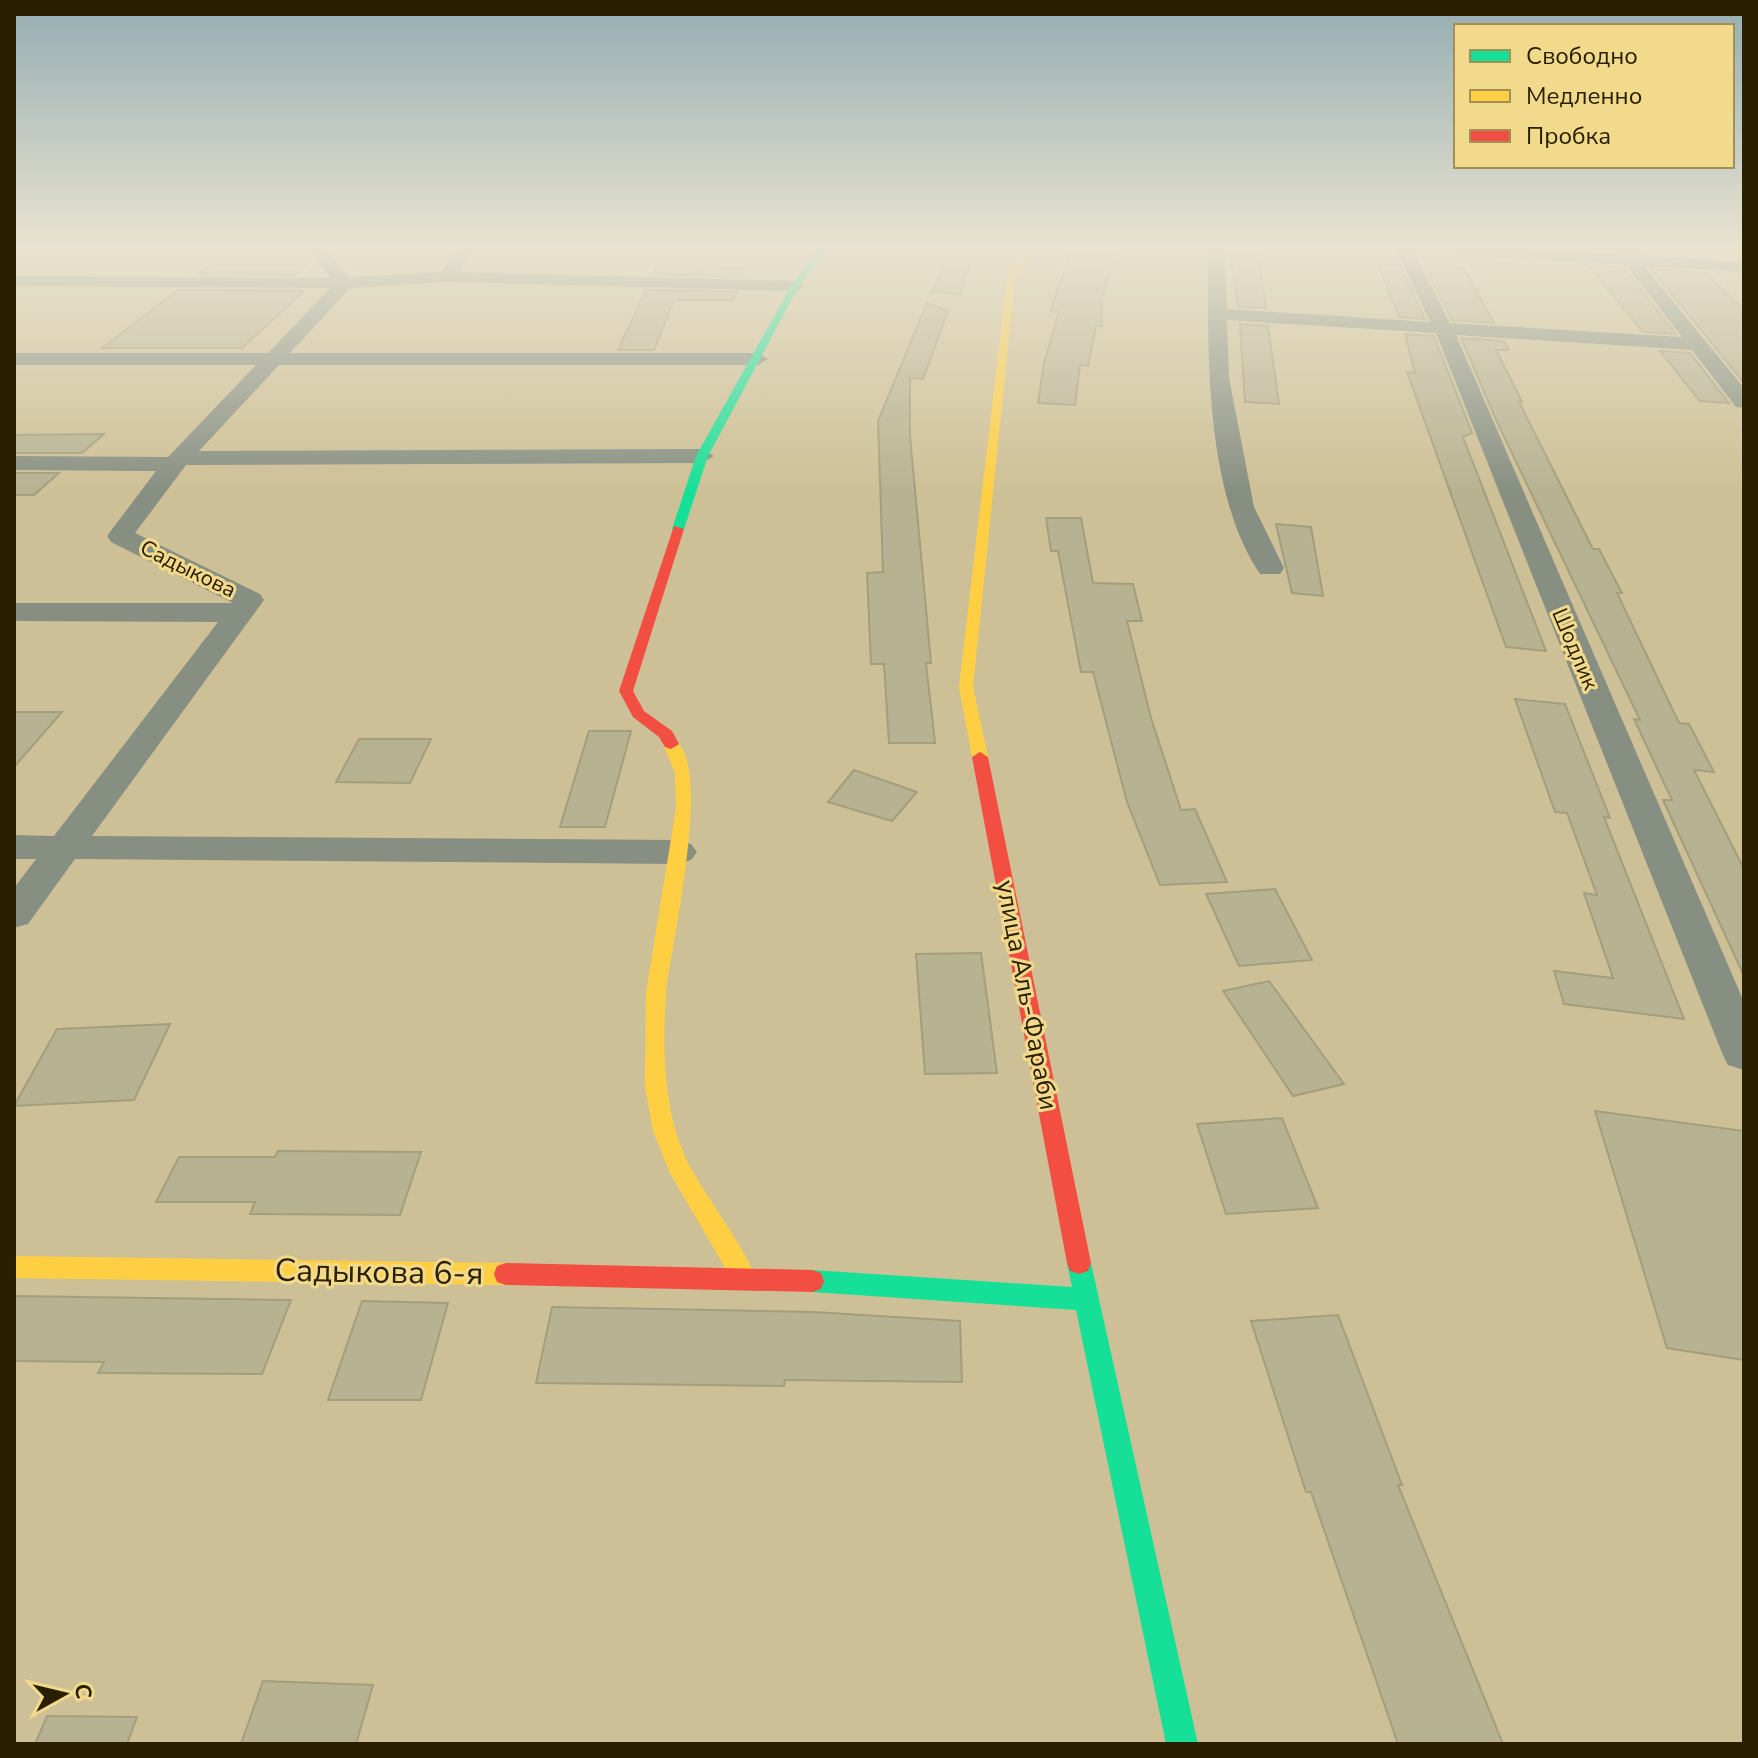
<svg xmlns="http://www.w3.org/2000/svg" width="1758" height="1758" font-family="'Nunito Sans',sans-serif">
<rect width="100%" height="100%" fill="#cec096"/>
<g fill="#b7b291" stroke="#a39e7c" stroke-width="2">
<path d="M1073,246H1097L1096,253L1115,254L1102,299V326H1096L1088,366L1080,365L1075,405L1038,403L1044,363L1059,312L1050,311Z"/>
<path d="M1229,246H1257L1266,308L1238,307Z"/>
<path d="M945,262L970,264L960,294L932,292Z"/>
<path d="M658,264H699L698,267L744,268L742,277L653,274Z"/>
<path d="M1378,264L1400,265L1425,319L1399,317Z"/>
<path d="M211,265H306L296,275L199,274Z"/>
<path d="M1424,266L1464,268L1494,323L1452,320Z"/>
<path d="M1589,266L1624,268L1676,334L1643,332Z"/>
<path d="M1651,269L1706,273L1744,310V383Z"/>
<path d="M178,290L304,291L242,348H102Z"/>
<path d="M646,290L737,292L733,300H674L654,350H618Z"/>
<path d="M927,303L948,311L923,379L910,378V436L931,663H926L935,743H889L884,664H871L867,573L883,572L878,421Z"/>
<path d="M1240,324L1268,326L1279,404L1245,402Z"/>
<path d="M1405,334L1434,336L1472,433L1463,437L1546,651L1506,647L1407,372L1415,373Z"/>
<path d="M1461,338L1504,341L1509,350H1496L1522,402H1519L1593,549H1599L1622,593H1617L1679,723L1689,724L1714,772L1694,770L1744,869V976L1663,800H1672L1634,719L1640,720L1497,422Z"/>
<path d="M1660,351L1690,353L1729,403L1700,401Z"/>
<path d="M104,434L82,453H14V435Z"/>
<path d="M14,473H59L34,495H14Z"/>
<path d="M1046,518H1081L1093,583L1133,584L1142,621H1127L1151,718L1181,810L1195,809L1227,882L1160,885L1127,802L1093,672H1081L1058,551H1051Z"/>
<path d="M1276,524L1311,527L1323,596L1292,593Z"/>
<path d="M1515,699L1565,704L1610,818L1604,817L1684,1019L1564,1004L1554,971L1613,978L1584,893L1597,895L1567,813L1555,812Z"/>
<path d="M14,712H62L14,767Z"/>
<path d="M589,731H631L605,827H560Z"/>
<path d="M359,739H431L410,783L336,782Z"/>
<path d="M854,770L917,792L892,821L828,802Z"/>
<path d="M1275,889L1312,960L1239,966L1206,894Z"/>
<path d="M981,953L997,1073L925,1074L916,954Z"/>
<path d="M1269,981L1344,1084L1293,1096L1223,991Z"/>
<path d="M170,1024L134,1100L14,1106L57,1029Z"/>
<path d="M1595,1111L1744,1131V1360L1667,1348Z"/>
<path d="M1282,1118L1318,1208L1226,1214L1197,1124Z"/>
<path d="M278,1151L421,1152L400,1215L250,1214L255,1202H156L179,1157H275Z"/>
<path d="M14,1296L291,1300L262,1374L98,1373L104,1362L14,1361Z"/>
<path d="M362,1301L448,1303L421,1400H328Z"/>
<path d="M552,1307L814,1312L960,1321L962,1382L785,1380L784,1386L536,1383Z"/>
<path d="M1338,1315L1402,1485H1398L1503,1744H1398L1311,1492H1306L1251,1321Z"/>
<path d="M263,1681L373,1685L356,1744H241Z"/>
<path d="M47,1716L137,1717L127,1744H35Z"/>
</g>
<g fill="none" stroke-linecap="round" stroke-linejoin="round">
<g fill="#878f82" fill-rule="evenodd">
<path d="M305,246H322L350,277L441,272L462,246H479L459,272L795,281L804,286L795,291L446,282L350,288L290,353H758L768,359L758,365H279L199,451L702,449L714,456L702,463L186,465L135,533L260,594L264,600L92,836L678,840L691,844L697,852L691,860L678,864L75,859L28,924L14,928V888L36,859H14V835L54,836L218,622L14,621V603H233L111,542L107,536L156,471L14,470V456L168,457L256,365H14V353H268L330,288L14,286V276L331,278Z"/>
<path d="M1208,246H1224L1227,309L1430,322L1397,251L1384,246H1477L1618,254L1614,246H1628L1636,255L1744,262V272L1644,266L1744,388V408L1736,407L1692,350L1456,335L1744,1002V1070L1728,1065L1722,1053L1436,333L1227,320L1229,378L1254,507L1284,568L1280,574H1260C1203,490 1208,344 1208,246ZM1414,252L1626,265L1682,337L1450,323Z"/>
</g>
<g fill="#16e098" fill-rule="evenodd">
<path d="M821,246H829L799,286L708,456L684,529L674,532L672,529L696,456L791,286Z"/>
<path d="M1079,1252L1088,1255L1091,1263L1198,1744H1166L1076,1310L812,1292L803,1289L800,1281L803,1273L812,1270L1072,1287L1067,1263L1070,1255Z"/>
</g>
<g fill="#ffcf43" fill-rule="evenodd">
<path d="M1029,246H1037L1015,279L973,687L988,757L980,762L972,757L959,687L1007,279Z"/>
<path d="M671,739C717,753 669,954 666,993C662,1052 663,1120 693,1172C713,1207 739,1240 756,1277L753,1285L744,1288L735,1285L670,1173L653,1131L645,1087L646,993L676,808L675,773L663,744Z"/>
<path d="M14,1256L506,1263L515,1266L518,1274L515,1282L506,1285L14,1278Z"/>
</g>
<g fill="#f24e42" fill-rule="evenodd">
<path d="M674,526L684,529L633,691L644,711L672,731L679,744L671,749L665,747L659,737L633,717L619,691Z"/>
<path d="M980,752L988,757L1091,1263L1088,1271L1079,1274L1070,1271L1067,1263L972,757Z"/>
<path d="M506,1263L812,1270L821,1273L824,1281L821,1289L812,1292L506,1285L497,1282L494,1274L497,1266Z"/>
</g>
</g>
<linearGradient id="sky" x2="0" y2="1"><stop stop-color="#94adb3"/><stop offset="0.5" stop-color="#e9e3d0"/><stop offset="1" stop-color="#e9e3d0" stop-opacity="0"/></linearGradient>
<rect width="1758" height="492" fill="url(#sky)"/>
<g text-anchor="middle" dominant-baseline="central" stroke-width="6" stroke-linejoin="round" paint-order="stroke">
<g font-size="22" fill="#2a2000" stroke="#f2da8c">
<text transform="translate(188 569) rotate(26)">Садыкова</text>
<text transform="translate(1575 649) rotate(67)">Шодлик</text>
</g>
<g font-size="26" fill="#2a2000" stroke="#f2da8c">
<text transform="translate(1027 995) rotate(79)">улица Аль-Фараби</text>
</g>
<g font-size="32" fill="#2a2000" stroke="#f2da8c">
<text transform="translate(379 1272) rotate(1)">Садыкова 6-я</text>
</g>
</g>
<rect width="1758" height="1758" fill="none" stroke="#2a2000" stroke-width="32"/>
<rect x="1454" y="24" width="280" height="144" fill="#f2da8c" stroke="#a29054" stroke-width="2"/>
<rect x="1470" y="50" width="40" height="12" fill="#16e098" stroke="#a29054" stroke-width="2"/>
<text x="1526" y="64" font-size="24" fill="#2a2000">Свободно</text>
<rect x="1470" y="90" width="40" height="12" fill="#ffcf43" stroke="#a29054" stroke-width="2"/>
<text x="1526" y="104" font-size="24" fill="#2a2000">Медленно</text>
<rect x="1470" y="130" width="40" height="12" fill="#f24e42" stroke="#a29054" stroke-width="2"/>
<text x="1526" y="144" font-size="24" fill="#2a2000">Пробка</text>
<g transform="translate(64 1694) rotate(82)" stroke="#f2da8c" stroke-width="6" paint-order="stroke">
<path d="M0-6L14 30L0 20L-14 30Z" fill="#2a2000"/>
<text y="-12" font-size="22" font-weight="bold" text-anchor="middle" fill="#2a2000">С</text>
</g>
</svg>
